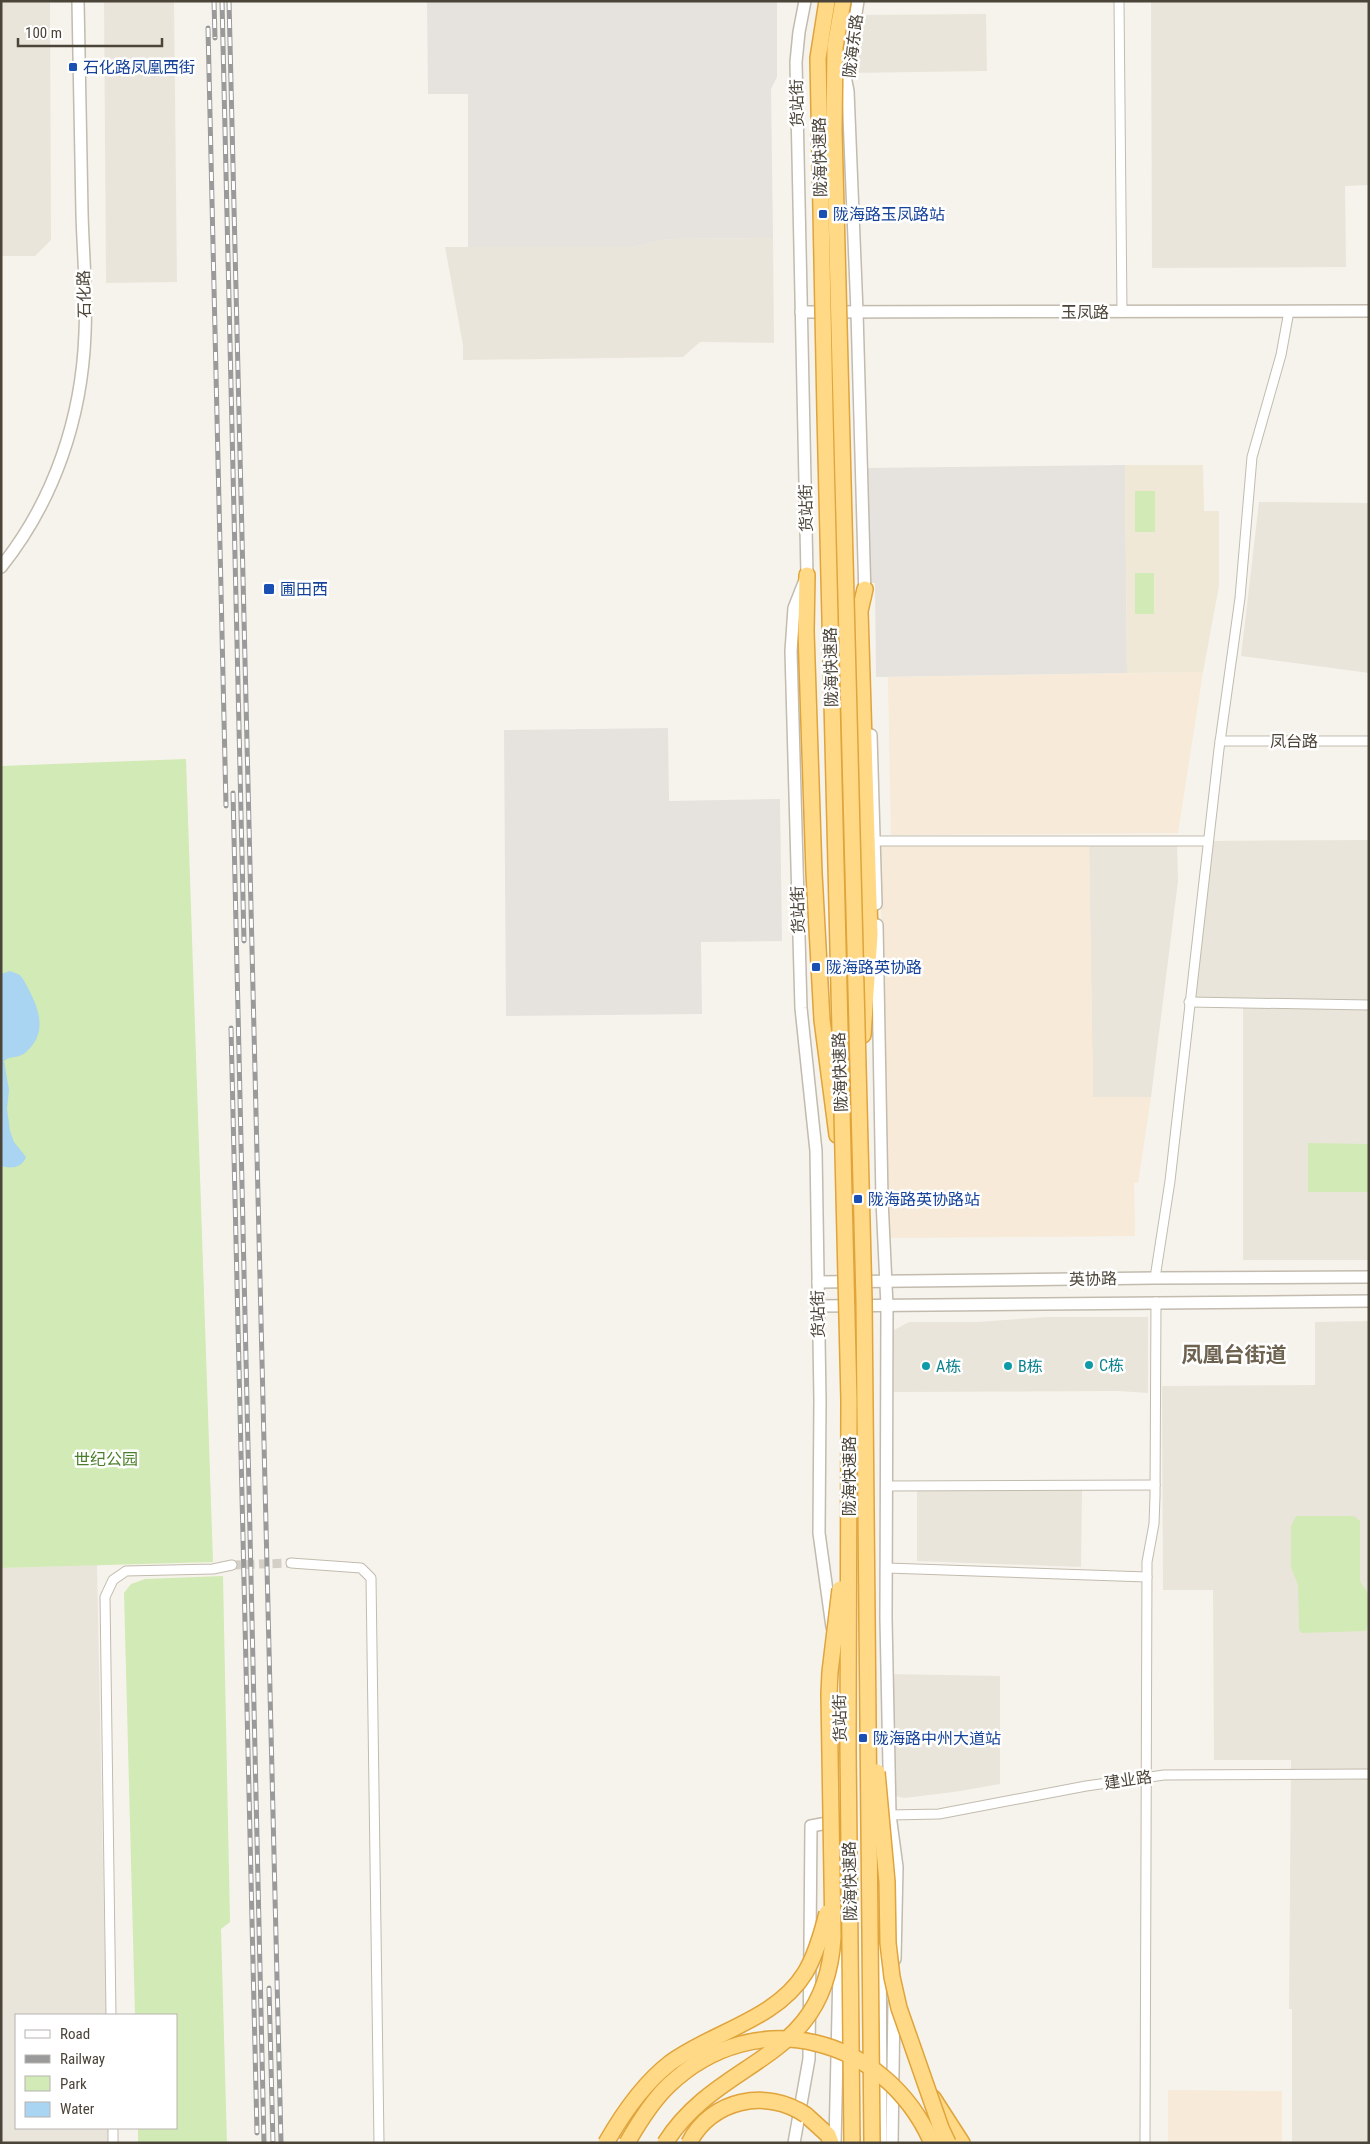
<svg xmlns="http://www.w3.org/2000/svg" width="1370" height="2144" font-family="'Roboto Condensed','Noto Sans SC',sans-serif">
<rect width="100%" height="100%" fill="#f6f3ec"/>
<g fill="#eae5da">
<path d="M1,1H50L51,240L35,256H1Z"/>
<path d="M104,1H174L177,282L106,283Z"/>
<path d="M1151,1H1369V185L1345,186L1346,267L1152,268Z"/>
<path d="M986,14L987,71L849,73L861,15Z"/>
<path d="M773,238L774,343L700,342L683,357L463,360V345L445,247H632L668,239Z"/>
<path d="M1259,502L1369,503V673L1241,656Z"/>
<path d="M1369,840V1260H1243V1007L1189,1002L1208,841Z"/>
<path d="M1177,844L1178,881L1151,1097H1093L1089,845Z"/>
<path d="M1045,1317H1148V1393L1118,1391L894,1392V1330L909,1322H978Z"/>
<path d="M1369,1321V2143H1292V2009H1289L1291,1760H1214L1213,1590H1163L1162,1386L1315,1385V1322Z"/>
<path d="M917,1489L1082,1490L1081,1567L917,1561Z"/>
<path d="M97,1565L106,2015H16V2128H108V2143H1V1568Z"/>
<path d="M887,1674L1000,1676V1784L954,1792L904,1798L895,1796Z"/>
</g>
<g fill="#f7ead8">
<path d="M1203,672L1178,833L891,835L888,677Z"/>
<path d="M1089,842L1093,1097H1151L1138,1183H1134L1135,1236L885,1238L880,846Z"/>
<path d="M1168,2090L1282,2091V2143H1168Z"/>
</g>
<g fill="#e6e2dd">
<path d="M427,1H777V77L771,89L773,238L668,239L632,247H468V94H428Z"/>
<path d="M1125,465L1127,673L876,677L875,583H867L865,468Z"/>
<path d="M668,728L669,801L780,799L782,941L701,942L702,1014L506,1016L504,730Z"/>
</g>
<path fill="#efe8d6" d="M1125,465H1203L1204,511H1219V586L1203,672L1127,673Z"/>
<g fill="#d2eab5">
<rect x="1135" y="491" width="20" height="41"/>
<rect x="1135" y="573" width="19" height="41"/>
<path d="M186,759L213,1562L1,1568V766Z"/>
<path d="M1308,1143L1369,1144V1192H1308Z"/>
<path d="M1296,1516H1354L1360,1521V1580C1361,1585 1364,1586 1366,1590C1370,1596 1369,1625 1366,1631L1302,1633L1299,1630L1298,1585L1291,1567V1526Z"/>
<path d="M223,1576L230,1922L221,1929L227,2143H138V2128H176V2015H135L124,1593L131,1584L145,1579Z"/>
</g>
<path fill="#a9d4f2" d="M10,971L20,975L23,979C37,1004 51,1031 25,1053C19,1058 9,1056 4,1061L9,1090L7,1109L10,1131L14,1142L26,1157C22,1168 11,1169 1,1166V974Z"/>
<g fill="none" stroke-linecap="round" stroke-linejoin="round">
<path stroke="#d4d0c8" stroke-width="9" stroke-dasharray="9 4.5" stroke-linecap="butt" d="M232,1565L291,1563"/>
<g stroke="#c2bbae" stroke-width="11">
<g id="minor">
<path d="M1119,1L1122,312"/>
<path d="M1220,741H1369"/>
<path d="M875,841H1208"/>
<path d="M1189,1002L1369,1005"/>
<path d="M1155,1278L1170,1181L1219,749L1240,598L1252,457L1281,355L1289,311"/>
<path d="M887,1486L1155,1485"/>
<path d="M291,1563L361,1568L371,1578L379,2143"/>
<path d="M887,1568L1147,1577"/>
<path d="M890,1815L939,1814L1086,1786L1164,1775L1369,1774"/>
<path d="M111,2015L105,1597L113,1580L126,1571L213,1569L232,1565"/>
<path d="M113,2128V2143"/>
<path d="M1145,2143L1147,1562L1154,1524L1155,1496L1156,1302"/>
</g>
</g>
<g stroke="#c2bbae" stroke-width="14">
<g id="tertiary">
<path d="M805,1L799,32L796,62L807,575L794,608L791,651L801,1008L816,1151L820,1400L819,1533L832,1627"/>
<path d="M840,52L848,91L857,312L865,597"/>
<path d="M847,69L858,1"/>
<path d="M801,312L1369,311"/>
<path d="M1,567C54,501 82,418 85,333C87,293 83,253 82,213C81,142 79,72 78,1"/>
<path d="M871,735L876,904"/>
<path d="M877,925L882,1200L887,1306L886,1619L890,1815L897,1867L895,1959"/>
<path d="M818,1282L1155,1278L1369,1277"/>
<path d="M818,1306L1369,1301"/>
<path d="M836,1658L840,1692V1909"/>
<path d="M880,1904L881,2143"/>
<path d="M794,2143L809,2059L811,1826L838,1821"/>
<path d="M835,2143L840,1927"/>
<path d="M892,2143L894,2002"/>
</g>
</g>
<g stroke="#e0a43c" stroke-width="18">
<g id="trunk">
<path d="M807,575L806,631L814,873L822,1020L837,1135"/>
<path d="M863,1035L870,935L860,611L865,589"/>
<path d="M933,2098L962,2143"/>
<path d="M806,2115L828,2135L831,2143"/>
</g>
</g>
<use href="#minor" stroke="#fff" stroke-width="9"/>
<use href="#tertiary" stroke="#fff" stroke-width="11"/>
<use href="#trunk" stroke="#ffd985" stroke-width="15"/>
<g stroke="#9a9a9a" stroke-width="5">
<g id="rail">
<path d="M214,1L215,38"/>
<path d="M222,1L244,941"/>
<path d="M229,1L281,2143"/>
<path d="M208,28L226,806"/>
<path d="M233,793L264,2143"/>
<path d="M231,1028L257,2133"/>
<path d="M269,1988L273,2143"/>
</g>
</g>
<use href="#rail" stroke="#fff" stroke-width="3" stroke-dasharray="9" stroke-linecap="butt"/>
<g stroke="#e0a43c" stroke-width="18" stroke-linecap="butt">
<g id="trunk-bridge">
<path d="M827,1L818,58L825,413L849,1400L848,1748L852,2143"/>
<path d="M843,1L835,47L834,130L864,1300L872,2143"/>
<path d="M877,1772L887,1882L888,1943L892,1977L899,2008L941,2128L948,2143"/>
<path d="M606,2143C623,2113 643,2084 670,2063C712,2032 776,2020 805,1973C816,1955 822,1933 827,1913"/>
<path d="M627,2143C639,2122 652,2101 669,2085C756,2002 886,2037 932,2143"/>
<path d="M665,2143C721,2055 826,2064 833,1937L829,1694L830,1672L840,1589"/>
<path d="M689,2143C711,2099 767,2088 806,2115"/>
</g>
</g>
<use href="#trunk-bridge" stroke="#ffd985" stroke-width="15"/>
</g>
<g fill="#1a4fb4" stroke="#fff" stroke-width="2">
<rect x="68" y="62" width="10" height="10" rx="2.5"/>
<rect x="818" y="209" width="10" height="10" rx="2.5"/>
<rect x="263" y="583" width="12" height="12" rx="2.5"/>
<rect x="811" y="962" width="10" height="10" rx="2.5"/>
<rect x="853" y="1194" width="10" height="10" rx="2.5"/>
<rect x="858" y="1733" width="10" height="10" rx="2.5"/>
</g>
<g fill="#0f9aa8" stroke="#fff" stroke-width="2">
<circle cx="1089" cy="1365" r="5"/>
<circle cx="926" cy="1366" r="5"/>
<circle cx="1008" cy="1366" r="5"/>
</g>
<g text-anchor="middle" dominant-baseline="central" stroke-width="5" stroke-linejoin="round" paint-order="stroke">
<g font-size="16" fill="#4b4439" stroke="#fff">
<text transform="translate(853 46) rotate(-83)">陇海东路</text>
<text transform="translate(797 103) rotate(-91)">货站街</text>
<text transform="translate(820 157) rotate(-91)">陇海快速路</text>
<text transform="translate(84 294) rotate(-91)">石化路</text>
<text x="1085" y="312">玉凤路</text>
<text transform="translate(806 508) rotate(-91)">货站街</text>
<text transform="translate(831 667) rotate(-91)">陇海快速路</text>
<text x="1294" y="741">凤台路</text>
<text transform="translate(798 910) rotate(-92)">货站街</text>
<text transform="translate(840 1072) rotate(-92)">陇海快速路</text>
<text transform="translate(1093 1279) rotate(-1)">英协路</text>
<text transform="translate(818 1314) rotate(-91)">货站街</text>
<text transform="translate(849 1476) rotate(-90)">陇海快速路</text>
<text transform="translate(840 1718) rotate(-91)">货站街</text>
<text transform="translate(1128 1780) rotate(-8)">建业路</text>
<text transform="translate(850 1881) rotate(-91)">陇海快速路</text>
</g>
<g font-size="16" fill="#164399" stroke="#fff" text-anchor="start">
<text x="83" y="67">石化路凤凰西街</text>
<text x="833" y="214">陇海路玉凤路站</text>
<text x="280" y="589">圃田西</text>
<text x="826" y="967">陇海路英协路</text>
<text x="868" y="1199">陇海路英协路站</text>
<text x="873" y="1738">陇海路中州大道站</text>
</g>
<g font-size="16" fill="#0d838f" stroke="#fff" text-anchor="start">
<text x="1099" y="1365">C栋</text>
<text x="936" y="1366">A栋</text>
<text x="1018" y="1366">B栋</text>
</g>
<g font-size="16" fill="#4a7f2a" stroke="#fff">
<text x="106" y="1459">世纪公园</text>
</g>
<g font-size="21" font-weight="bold" fill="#6e6250" stroke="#fff">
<text x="1234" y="1355">凤凰台街道</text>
</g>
</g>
<rect width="1370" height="2144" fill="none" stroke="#4b4439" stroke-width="5"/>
<rect x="15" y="2014" width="162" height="115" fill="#ffffff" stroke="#b7b4b0"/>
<rect x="25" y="2030" width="25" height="8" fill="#ffffff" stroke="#b7b4b0"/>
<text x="60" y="2039" font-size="15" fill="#4b4439">Road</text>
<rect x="25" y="2055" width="25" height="8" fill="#9a9a9a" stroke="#b7b4b0"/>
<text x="60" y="2064" font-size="15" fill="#4b4439">Railway</text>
<rect x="25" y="2076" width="25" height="15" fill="#d2eab5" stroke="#b7b4b0"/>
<text x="60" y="2089" font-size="15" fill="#4b4439">Park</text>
<rect x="25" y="2102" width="25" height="15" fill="#a9d4f2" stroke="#b7b4b0"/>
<text x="60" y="2114" font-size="15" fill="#4b4439">Water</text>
<path d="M18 38v8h144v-8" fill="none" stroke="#4b4439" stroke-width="2.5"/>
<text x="25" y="38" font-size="15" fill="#4b4439" stroke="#ffffff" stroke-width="4" paint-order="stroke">100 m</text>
</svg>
